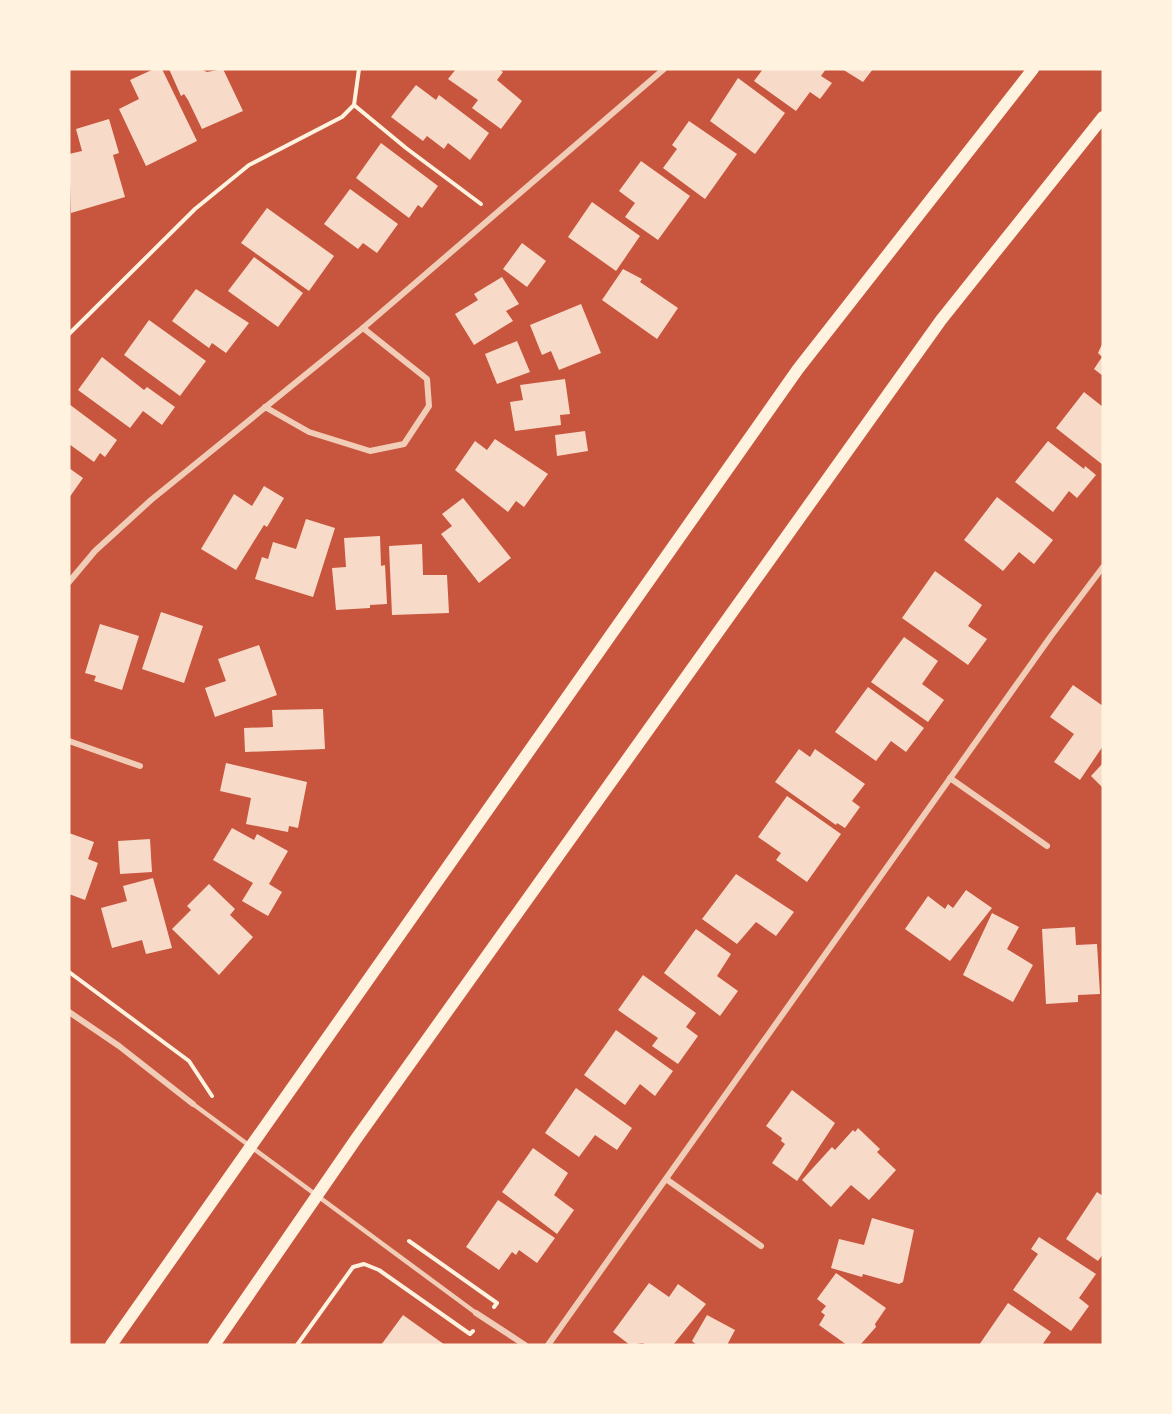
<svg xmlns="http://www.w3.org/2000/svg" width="1172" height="1414" font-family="'PT Sans',sans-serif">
<rect width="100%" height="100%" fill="#c8553d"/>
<g fill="#f7dbc8">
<path d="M154,69H162L197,141L146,166L119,109L139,99L130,80Z"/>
<path d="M169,69H201L207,72L223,69L243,111L202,129L188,100L184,94L181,96Z"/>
<path d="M456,69H499L503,72L497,80L522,101L501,129L472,108L478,100L448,79Z"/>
<path d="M763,69H826L821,76L832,83L820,99L810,92L796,111L754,81Z"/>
<path d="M842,69H873L863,82Z"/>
<path d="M738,78L785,113L755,154L710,121Z"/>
<path d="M416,85L436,100L439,95L489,133L470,160L448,143L444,149L427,136L423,141L391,117Z"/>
<path d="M109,119L119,153L113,155L125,197L71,213L69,154L82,151L76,129Z"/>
<path d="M689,121L737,154L705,199L663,168L677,149L672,145Z"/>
<path d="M381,143L438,186L422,208L418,205L409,218L356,178Z"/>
<path d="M641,161L690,196L658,240L625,217L635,203L619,191Z"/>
<path d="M350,189L398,224L377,253L363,243L358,249L324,224Z"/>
<path d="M592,202L640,236L616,271L568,237Z"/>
<path d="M267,208L334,256L309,291L241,243Z"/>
<path d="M522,243L546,261L527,287L503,269Z"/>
<path d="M254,257L303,293L278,327L228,291Z"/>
<path d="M623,269L642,279L640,282L678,308L657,339L602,300Z"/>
<path d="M502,277L519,304L506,311L513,321L474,345L455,314L478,300L474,294Z"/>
<path d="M196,289L249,323L226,353L212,343L209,348L172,321Z"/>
<path d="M581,304L601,353L559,370L551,351L542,355L530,325Z"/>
<path d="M149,320L206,361L180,396L124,355Z"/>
<path d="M517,341L530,372L497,384L485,354Z"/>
<path d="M1103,342V376L1094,369L1102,357L1098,353Z"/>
<path d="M102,357L144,390L147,387L175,407L162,425L143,411L130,428L78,390Z"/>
<path d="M565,379L570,414L560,415L561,425L515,431L510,402L523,400L520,385Z"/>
<path d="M1084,392L1103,407V465L1056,428Z"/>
<path d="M69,404L117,440L105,457L100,453L94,462L69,444Z"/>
<path d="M585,431L588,451L557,456L555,435Z"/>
<path d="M495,439L548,474L524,507L516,501L508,512L455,470L475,441L487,450Z"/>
<path d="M1048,441L1084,469L1085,466L1096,475L1077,498L1069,491L1053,512L1015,482Z"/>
<path d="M69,468L83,478L69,498Z"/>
<path d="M264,486L284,498L267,527L264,525L236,570L201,549L234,494L252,506Z"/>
<path d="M997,497L1053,540L1034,564L1019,552L1003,571L964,540Z"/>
<path d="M463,498L511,558L479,583L441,534L452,526L442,514Z"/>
<path d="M306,519L335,528L313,597L255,579L262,557L268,559L273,542L296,549Z"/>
<path d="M380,536L381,566L385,565L387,604L370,605V608L336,610L332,568L346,567L344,538Z"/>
<path d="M422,544L423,575H447L449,613L392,615L389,546Z"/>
<path d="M935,571L982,605L968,626L987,639L968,665L902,618Z"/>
<path d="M161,612L203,626L184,683L142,669Z"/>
<path d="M100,624L139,636L122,690L94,681L96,676L85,673Z"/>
<path d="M904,637L938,661L922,684L944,700L928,722L871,682Z"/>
<path d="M259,645L277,695L215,717L205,688L226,681L218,659Z"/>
<path d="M1073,685L1103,706V746L1080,780L1054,762L1074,734L1050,717Z"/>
<path d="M868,687L924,728L906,752L891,741L876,761L835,732Z"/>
<path d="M323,709L325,749L245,752L244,728L273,727L272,710Z"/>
<path d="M799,749L810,757L815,749L865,784L852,801L860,807L845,828L837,823L836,825L775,782Z"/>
<path d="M226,763L307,782L298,828L289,826L288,832L246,824L251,798L220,791Z"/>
<path d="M1103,763V788L1091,776Z"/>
<path d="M787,796L841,834L807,882L776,860L781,853L758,837Z"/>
<path d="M232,828L254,840L257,834L288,851L269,884L282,892L268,916L242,901L253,883L213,860Z"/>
<path d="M69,833L94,842L88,859L98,863L85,900L69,894Z"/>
<path d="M150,839L152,872L120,874L118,841Z"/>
<path d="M736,874L794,912L776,936L756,922L737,944L702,919Z"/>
<path d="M153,878L172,948L146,954L142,940L112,948L101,908L127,901L123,886Z"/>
<path d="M209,884L235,909L230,915L253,937L219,975L172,929L191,910L187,906Z"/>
<path d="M966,890L992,908L950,961L905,929L928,896L945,909L948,904L953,908Z"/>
<path d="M992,913L1019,927L1007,949L1033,965L1013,1002L963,975Z"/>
<path d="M1075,927L1076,945L1097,944L1100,994L1078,995V1002L1046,1004L1042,929Z"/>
<path d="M696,929L731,954L717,976L738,991L720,1016L664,973Z"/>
<path d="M643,975L696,1013L686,1027L698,1036L678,1064L652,1046L658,1038L618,1010Z"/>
<path d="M616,1030L673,1071L655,1096L640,1084L625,1105L584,1075Z"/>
<path d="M576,1088L632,1128L617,1150L595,1135L579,1157L545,1133Z"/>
<path d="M792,1090L835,1123L797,1181L772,1163L785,1144L781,1141L782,1138L766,1126Z"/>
<path d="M858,1128L880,1149L877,1152L879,1154L896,1170L869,1200L851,1185L831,1207L802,1180L832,1147L835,1150L853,1130L855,1132Z"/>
<path d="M533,1148L568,1173L554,1195L574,1210L557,1234L502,1192Z"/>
<path d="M1097,1192L1103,1196V1254L1098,1261L1066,1239Z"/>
<path d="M498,1200L555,1238L537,1263L519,1250L516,1255L512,1252L499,1270L466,1247Z"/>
<path d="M872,1218L914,1230L903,1282L899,1284L863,1274L862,1277L831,1268L839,1239L864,1245Z"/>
<path d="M1039,1237L1096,1274L1079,1298L1089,1306L1071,1331L1013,1290L1038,1254L1031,1249Z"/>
<path d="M836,1273L886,1308L875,1324L876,1327L860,1345H847L819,1325L825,1315L821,1312L826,1306L817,1299Z"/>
<path d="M649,1283L669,1297L678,1284L706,1304L673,1345H646L643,1343L630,1345L613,1332Z"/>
<path d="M1008,1303L1051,1332L1042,1345H979Z"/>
<path d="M403,1315L445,1345H381Z"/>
<path d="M707,1315L735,1330L727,1345H697L692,1341Z"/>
</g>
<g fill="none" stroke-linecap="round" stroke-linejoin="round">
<g stroke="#fff3e0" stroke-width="4">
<path d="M354,105L406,148L481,204"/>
<path d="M69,334L195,209L249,165L342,117L354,105L359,69"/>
<path d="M69,972L189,1061L212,1096"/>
<path d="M409,1241L497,1303L494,1307"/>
<path d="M297,1345L353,1267L364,1264L379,1270L470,1334L473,1331"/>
</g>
<path stroke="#f1ccb7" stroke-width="4.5" d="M193,1104L476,1313"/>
<g stroke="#f1ccb7" stroke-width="6">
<path d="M265,407L309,432L370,451L404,444L429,406L427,379L363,328"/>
<path d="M69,582L95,551L151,500L363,328L664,69"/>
<path d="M69,741L140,766"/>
<path d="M950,778L1047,846"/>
<path d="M69,1012L119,1046L193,1104"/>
<path d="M666,1179L761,1246"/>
<path d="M476,1313L525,1345"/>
<path d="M548,1345L1051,636L1103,567"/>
</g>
<g stroke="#fff3e0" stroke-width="12">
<path d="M111,1345L798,369L1033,69"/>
<path d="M214,1345L356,1139L941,320L1103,117"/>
</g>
</g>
<rect width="1172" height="1414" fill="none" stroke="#fff3e0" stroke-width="141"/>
</svg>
